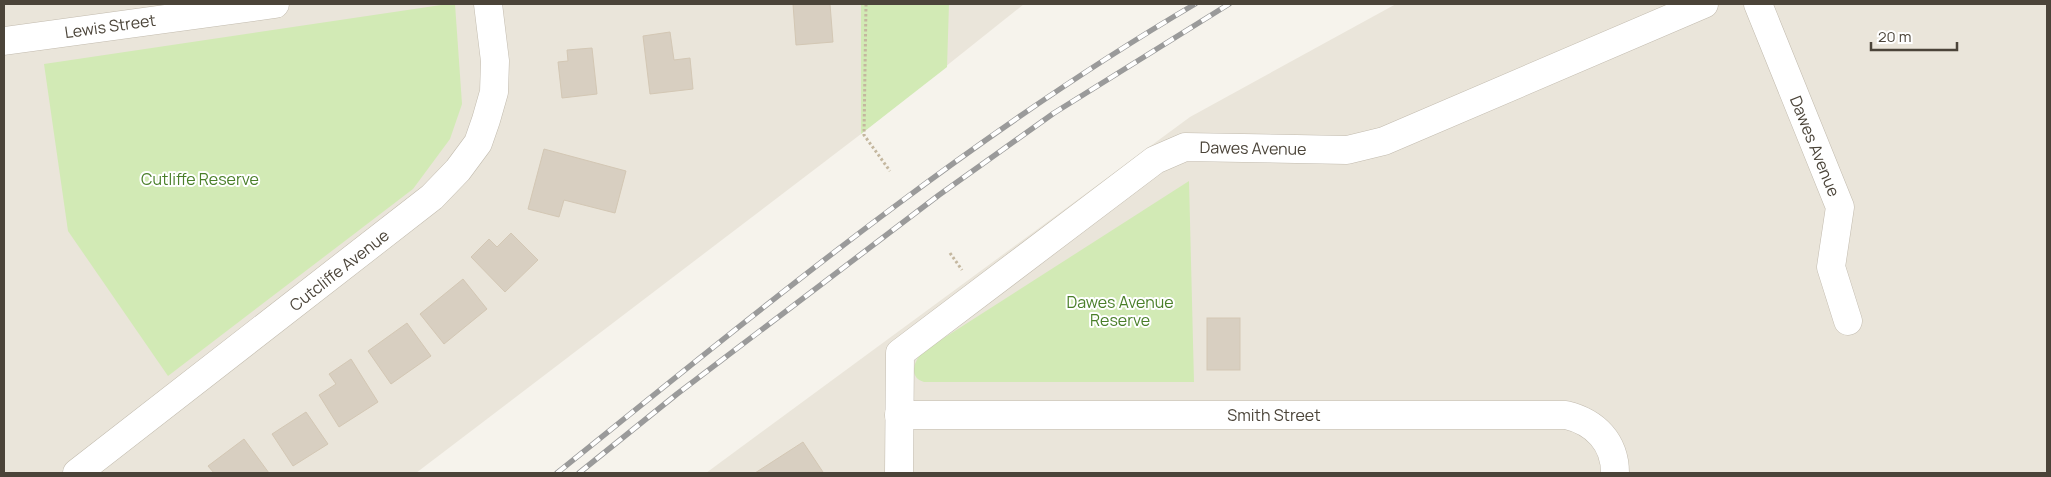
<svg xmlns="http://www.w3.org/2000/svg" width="2051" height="477" font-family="Manrope,sans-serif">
<rect width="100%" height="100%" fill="#f6f3ec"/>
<g fill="#eae5da">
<path d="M4,4H1024L861,134L416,473H4Z"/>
<path d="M1396,4H2047V473H706L1190,117Z"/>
</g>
<g fill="#d2eab5">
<path d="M448,4H455L462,104L450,139L413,189L168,376L68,231L44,64Z"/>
<path d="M861,4H949L947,67L861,134Z"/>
<path d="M1189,181L1194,382H924C908,377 914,362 922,352Z"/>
</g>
<g fill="#d8cfc1" stroke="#d3c7b4">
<path d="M793,4H830L833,42L796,45Z"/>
<path d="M670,32L674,60L690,58L693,89L650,94L643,36Z"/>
<path d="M592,48L597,94L562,98L558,62L568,61L567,50Z"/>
<path d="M544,149L626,171L615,213L564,200L559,217L528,209Z"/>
<path d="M511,233L538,260L505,292L471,257L489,239L497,247Z"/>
<path d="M463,279L487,309L444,344L420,314Z"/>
<rect x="1207" y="318" width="33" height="52"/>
<path d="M407,323L431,356L391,384L368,351Z"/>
<path d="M351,359L378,402L339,427L319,395L336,384L329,374Z"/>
<path d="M306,412L328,444L293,466L272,434Z"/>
<path d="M244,439L269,473H214L208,466Z"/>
<path d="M803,442L823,472L755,473Z"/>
</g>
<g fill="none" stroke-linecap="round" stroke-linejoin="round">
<g stroke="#c2bbae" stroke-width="29">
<g id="minor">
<path d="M1758,4L1840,207L1831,267L1848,321"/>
<path d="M4,41L275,4"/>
<path d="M899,415H1566C1595,422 1615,442 1615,473"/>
<path d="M77,473L432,197L458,170L478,143L486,120L494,92L495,61L488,4"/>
<path d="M899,473L900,353L1155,160L1185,147L1347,150L1384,141L1704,4"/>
</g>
</g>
<g stroke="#c4b79f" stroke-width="3" stroke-dasharray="2.5 2.5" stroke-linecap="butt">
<path d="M866,4L864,135L890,171"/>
<path d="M950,253L962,270"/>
</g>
<use href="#minor" stroke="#fff" stroke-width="28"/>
<g stroke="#9a9a9a" stroke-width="5.5">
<g id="rail">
<path d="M557,473C762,308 967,138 1195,4"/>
<path d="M579,473L677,394L939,195L1054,113L1229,4"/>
</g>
</g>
<use href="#rail" stroke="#fff" stroke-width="4" stroke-dasharray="11" stroke-linecap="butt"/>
</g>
<g text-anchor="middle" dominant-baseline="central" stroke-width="4" stroke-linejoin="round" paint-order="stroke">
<g font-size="16" fill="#4b4439" stroke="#fff">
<text transform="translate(110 26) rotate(-8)">Lewis Street</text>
<text transform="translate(1815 146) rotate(68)">Dawes Avenue</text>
<text transform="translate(1253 148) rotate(1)">Dawes Avenue</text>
<text transform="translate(339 270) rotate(-38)">Cutcliffe Avenue</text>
<text x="1274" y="415">Smith Street</text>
</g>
<g font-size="16" fill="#4a7f2a" stroke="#fff">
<text x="200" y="179">Cutliffe Reserve</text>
<text x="1120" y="302">Dawes Avenue<tspan x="1120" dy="18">Reserve</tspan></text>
</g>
</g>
<rect width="2051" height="477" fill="none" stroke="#4b4439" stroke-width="10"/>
<path d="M1871 42v8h86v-8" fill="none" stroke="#4b4439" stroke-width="2.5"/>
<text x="1878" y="42" font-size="15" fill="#4b4439" stroke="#ffffff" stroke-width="4" paint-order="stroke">20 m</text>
</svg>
